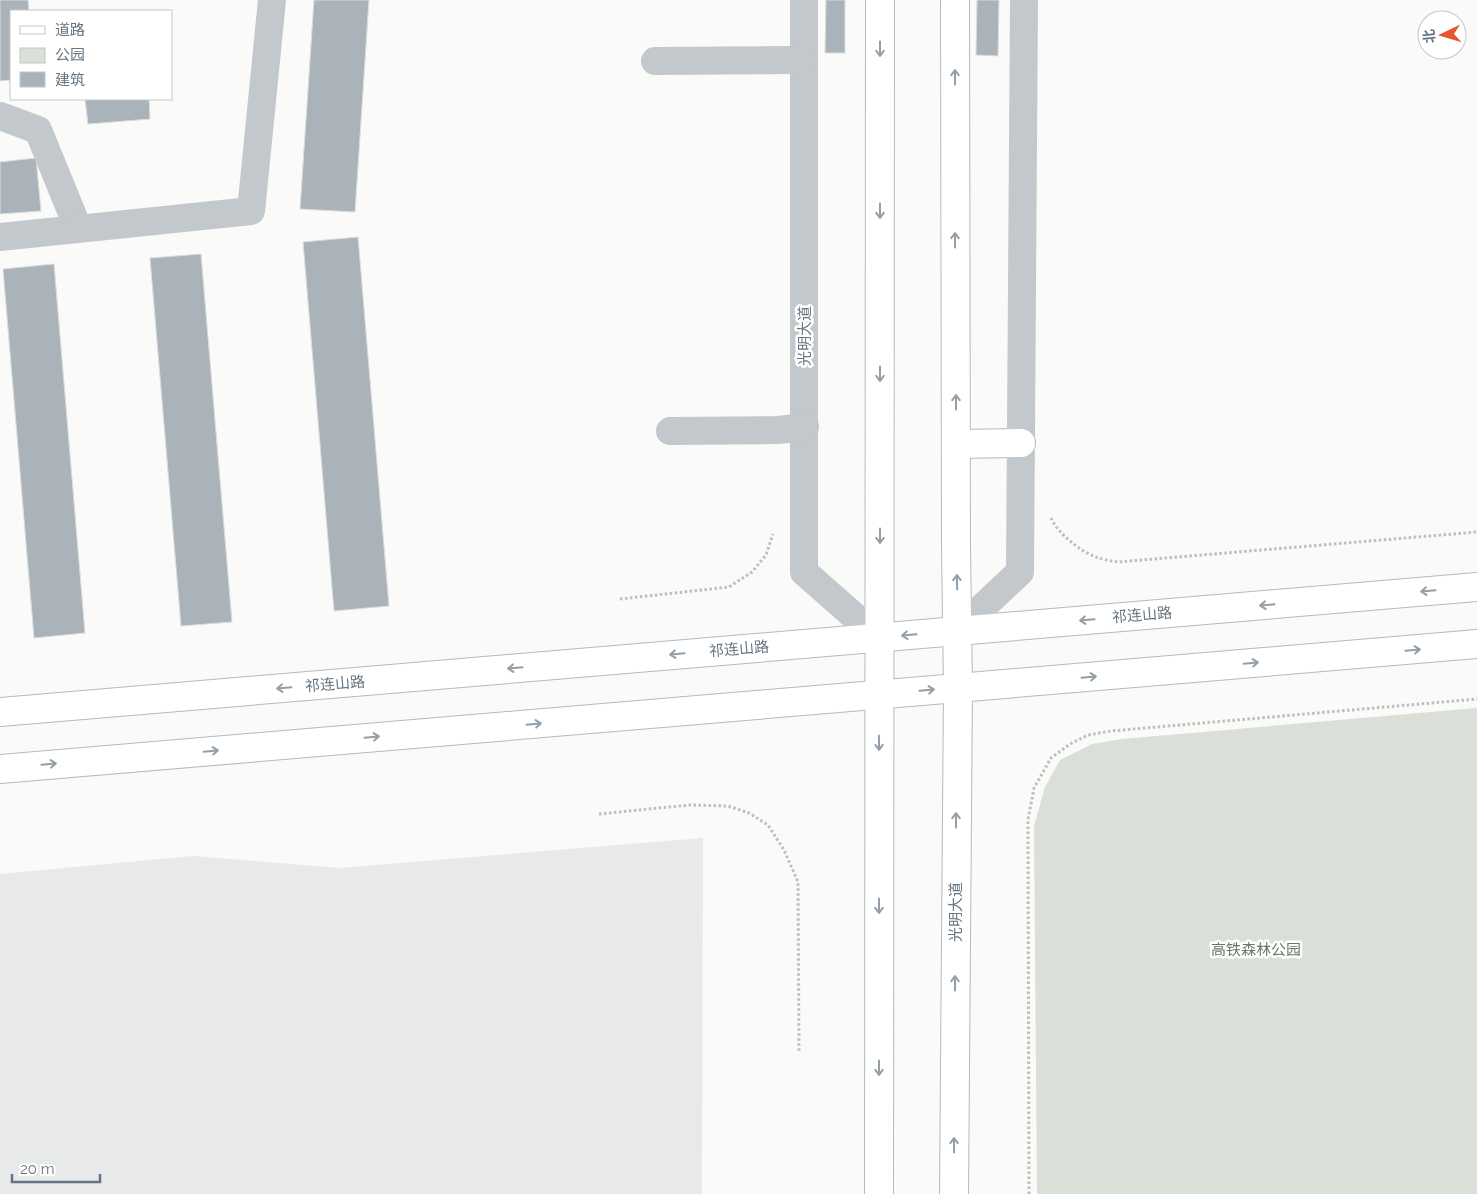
<svg xmlns="http://www.w3.org/2000/svg" width="1477" height="1194" font-family="Raleway,'Noto Sans SC',sans-serif">
<rect width="100%" height="100%" fill="#fafaf8"/>
<path fill="#e8e9e9" d="M703,838L702,1194H0V874L193,856L339,868Z"/>
<path fill="#dadfd7" d="M1477,708V1194H1037L1034,826L1045,787L1060,760L1092,744L1122,739Z"/>
<g fill="#aab3b9" stroke="#dcdcda">
<path d="M0,0H28L29,11H11V80L0,81Z"/>
<path d="M314,0H369L355,212L300,209Z"/>
<path d="M826,0H845V53H825Z"/>
<path d="M977,0H999L998,56L976,55Z"/>
<path d="M85,99H149L150,119L88,124Z"/>
<path d="M36,158L41,211L0,214V162Z"/>
<path d="M358,237L389,606L334,611L303,242Z"/>
<path d="M201,254L232,622L181,626L150,258Z"/>
<path d="M54,264L85,633L34,638L3,269Z"/>
</g>
<g fill="none" stroke-linecap="round" stroke-linejoin="round">
<g stroke="#b3babf" stroke-width="30">
<g id="secondary">
<path d="M0,712L1477,587"/>
<path d="M0,769L1477,644"/>
</g>
</g>
<g stroke="#b5babe" stroke-width="30">
<g id="primary">
<path d="M956,444L1021,443"/>
<path d="M879,1194L880,0"/>
<path d="M954,1194L958,688L956,548L955,0"/>
</g>
</g>
<g stroke="#bbbfc2" stroke-width="3" stroke-dasharray="2.5 2.5" stroke-linecap="butt">
<path d="M1051,518C1058,534 1082,553 1099,558C1105,560 1112,561 1118,562L1477,532"/>
<path d="M620,599L729,587L752,572L766,555L773,534"/>
<path d="M599,814L690,805L728,806L749,813L768,825L784,850L798,882L799,1051"/>
<path d="M1029,1194L1028,820L1034,788L1051,758L1070,744L1088,735L1111,731L1477,699"/>
</g>
<g stroke="#c3c8cc" stroke-width="28">
<path d="M804,0V572L879,638"/>
<path d="M655,61L804,60"/>
<path d="M0,116L38,130L78,228"/>
<path d="M0,237L251,211L272,0"/>
<path d="M670,431L778,430L805,427"/>
<path d="M957,631L1020,572L1024,0"/>
</g>
<use href="#secondary" stroke="#fff" stroke-width="28"/>
<use href="#primary" stroke="#fff" stroke-width="28"/>
</g>
<defs><path id="oneway-shaft" d="M-6 0H5M1.5-3L5.5 0L1.5 3" fill="none" stroke-width="1.6" stroke-linecap="round" stroke-linejoin="round" transform="scale(1.25)"/></defs>
<g stroke="#939fa8">
<use href="#oneway-shaft" transform="translate(880 49) rotate(90)"/>
<use href="#oneway-shaft" transform="translate(955 77) rotate(-90)"/>
<use href="#oneway-shaft" transform="translate(880 211) rotate(90)"/>
<use href="#oneway-shaft" transform="translate(955 240) rotate(-90)"/>
<use href="#oneway-shaft" transform="translate(880 374) rotate(90)"/>
<use href="#oneway-shaft" transform="translate(956 402) rotate(-90)"/>
<use href="#oneway-shaft" transform="translate(880 536) rotate(90)"/>
<use href="#oneway-shaft" transform="translate(957 582) rotate(-91)"/>
<use href="#oneway-shaft" transform="translate(1428 591) rotate(175)"/>
<use href="#oneway-shaft" transform="translate(1267 605) rotate(175)"/>
<use href="#oneway-shaft" transform="translate(1087 620) rotate(175)"/>
<use href="#oneway-shaft" transform="translate(909 635) rotate(175)"/>
<use href="#oneway-shaft" transform="translate(1413 650) rotate(-5)"/>
<use href="#oneway-shaft" transform="translate(677 654) rotate(175)"/>
<use href="#oneway-shaft" transform="translate(1251 663) rotate(-5)"/>
<use href="#oneway-shaft" transform="translate(515 668) rotate(175)"/>
<use href="#oneway-shaft" transform="translate(1089 677) rotate(-5)"/>
<use href="#oneway-shaft" transform="translate(284 688) rotate(175)"/>
<use href="#oneway-shaft" transform="translate(927 690) rotate(-5)"/>
<use href="#oneway-shaft" transform="translate(534 724) rotate(-5)"/>
<use href="#oneway-shaft" transform="translate(372 737) rotate(-5)"/>
<use href="#oneway-shaft" transform="translate(879 743) rotate(89)"/>
<use href="#oneway-shaft" transform="translate(211 751) rotate(-5)"/>
<use href="#oneway-shaft" transform="translate(49 764) rotate(-5)"/>
<use href="#oneway-shaft" transform="translate(956 820) rotate(-90)"/>
<use href="#oneway-shaft" transform="translate(879 906) rotate(90)"/>
<use href="#oneway-shaft" transform="translate(955 983) rotate(-90)"/>
<use href="#oneway-shaft" transform="translate(879 1068) rotate(90)"/>
<use href="#oneway-shaft" transform="translate(954 1145) rotate(-90)"/>
</g>
<g text-anchor="middle" dominant-baseline="central" stroke-width="5" stroke-linejoin="round" paint-order="stroke">
<g font-size="15" fill="#657683" stroke="#fff">
<text transform="translate(805 336) rotate(-90)">光明大道</text>
<text transform="translate(1142 615) rotate(-5)">祁连山路</text>
<text transform="translate(739 649) rotate(-5)">祁连山路</text>
<text transform="translate(335 684) rotate(-5)">祁连山路</text>
<text transform="translate(956 912) rotate(-90)">光明大道</text>
</g>
<g font-size="15" fill="#687a64" stroke="#fff">
<text x="1256" y="950">高铁森林公园</text>
</g>
</g>
<rect x="10" y="10" width="162" height="90" fill="#ffffff" stroke="#c1c8cd"/>
<rect x="20" y="26" width="25" height="8" fill="#ffffff" stroke="#c1c8cd"/>
<text x="55" y="35" font-size="15" fill="#657683">道路</text>
<rect x="20" y="48" width="25" height="15" fill="#dadfd7" stroke="#c1c8cd"/>
<text x="55" y="60" font-size="15" fill="#657683">公园</text>
<rect x="20" y="72" width="25" height="15" fill="#aab3b9" stroke="#c1c8cd"/>
<text x="55" y="85" font-size="15" fill="#657683">建筑</text>
<g transform="translate(1442 35) rotate(265)"><circle r="24" fill="#ffffff" stroke="#c1c8cd"/>
<path d="M0-4L9 19L0 12L-9 19Z" fill="#e4572e"/>
<text y="-8" font-size="14" font-weight="bold" text-anchor="middle" fill="#657683">北</text>
</g>
<path d="M12 1174v8h88v-8" fill="none" stroke="#657683" stroke-width="2.5"/>
<text x="20" y="1174" font-size="15" fill="#657683" stroke="#ffffff" stroke-width="4" paint-order="stroke">20 m</text>
</svg>
